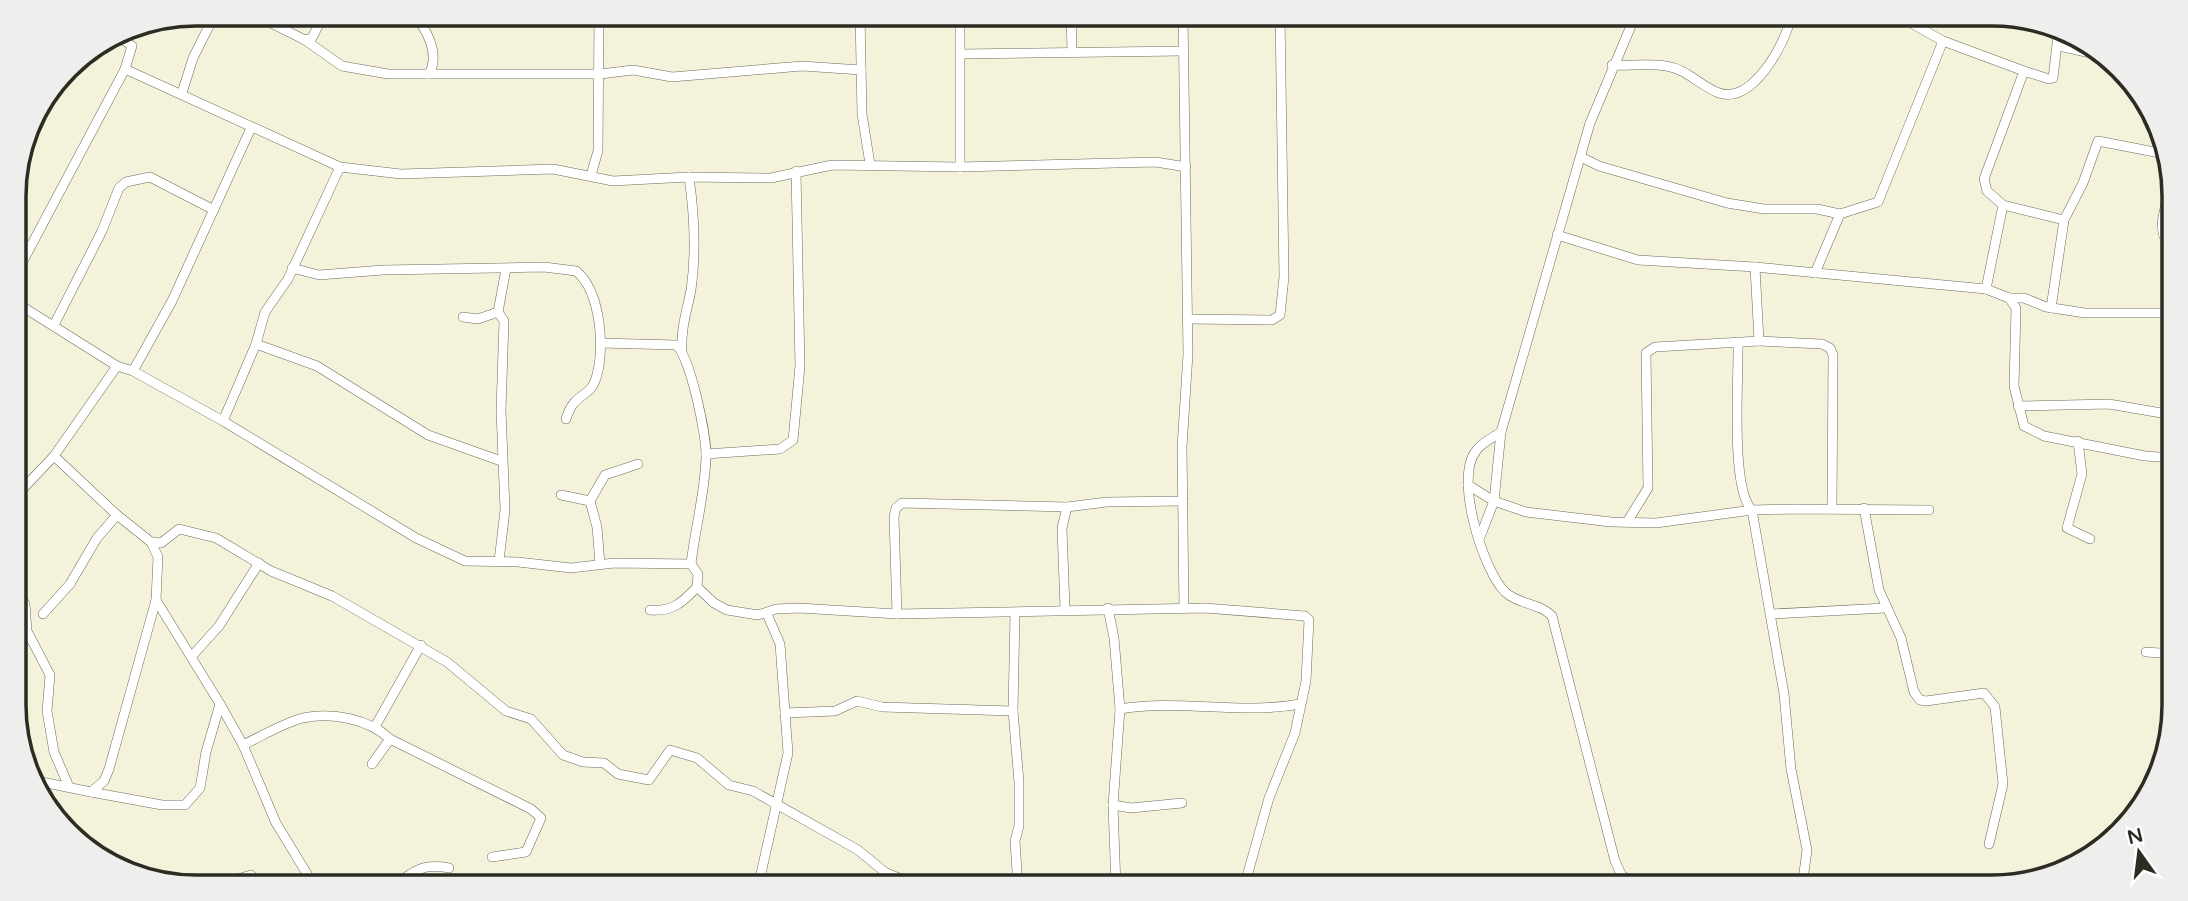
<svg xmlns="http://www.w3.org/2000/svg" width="2188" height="901" font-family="'Varela Round',sans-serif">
<rect width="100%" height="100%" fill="#f5f2dc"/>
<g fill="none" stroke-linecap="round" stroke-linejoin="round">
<g stroke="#6d6a56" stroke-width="10">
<g id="minor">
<path d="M253,14L305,40L312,38L324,14"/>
<path d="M410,14C427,25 440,55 429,74"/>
<path d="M860,14L862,114L870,164"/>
<path d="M960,14V167"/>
<path d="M1071,14L1072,52"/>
<path d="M1183,14L1188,354L1182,447L1184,608"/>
<path d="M1636,14L1590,123L1501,432C1494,437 1481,443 1476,451C1454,478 1483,570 1505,592C1519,605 1540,603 1552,616L1615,861L1622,876L1637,883L1789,887"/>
<path d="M1772,14L1790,20L1791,16"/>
<path d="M1895,14L1943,41L2024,71"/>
<path d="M2059,27L2053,78L2049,79L2024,71L1984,179L1987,191L2003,205L1986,289L2009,298L2016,308L2014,386L2024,426L2044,436L2145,456L2173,458"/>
<path d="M116,34L132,46L125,69L340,167L401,174L553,169L613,181L689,177L771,178L832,165L960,167L1156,162L1186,167"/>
<path d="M305,40L342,66L388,74H600L633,70L672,77L802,66L861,70"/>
<path d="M2059,46L2095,54"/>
<path d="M961,54L1183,51"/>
<path d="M1612,65C1630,66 1649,63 1666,66C1687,69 1700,86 1719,93C1752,104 1784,46 1790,20"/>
<path d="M182,93L193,58L215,14"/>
<path d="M1581,157L1599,166L1727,203L1764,209H1817L1840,214"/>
<path d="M591,175L598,151L599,14"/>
<path d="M2172,185C2166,206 2153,232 2173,249"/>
<path d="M2003,205L2064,220"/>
<path d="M1557,235L1638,260L1755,267L1986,289"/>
<path d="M1755,267L1759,341L1822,344L1830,348L1833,355L1832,509"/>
<path d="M292,268L319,275L383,270L544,267L576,271C601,291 606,352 595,381C589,398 574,392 566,419"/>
<path d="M1815,273L1840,214L1878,202L1943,41"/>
<path d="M15,276L125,69"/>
<path d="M2009,298H2024L2046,307L2085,313H2173"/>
<path d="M15,302L117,366L133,371L223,421L416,538L465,561L518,562L571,568L614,563L691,564L698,574L697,587L714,603L727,610L758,615L776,609L799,608L897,614L1205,608L1305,616L1309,620L1306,681L1295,733L1269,798L1244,887"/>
<path d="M2051,308L2064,220L2083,183L2098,141L2165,154"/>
<path d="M463,317L478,319L498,312"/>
<path d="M1187,319L1272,320L1280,315L1284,277L1280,14"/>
<path d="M54,325L102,231L119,188L126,182L150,177L214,210"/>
<path d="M1738,342C1739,376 1730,489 1752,510L1784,694L1791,769L1807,850L1802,887"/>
<path d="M600,343L676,345C690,355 707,437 706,457C705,493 695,529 691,564"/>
<path d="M256,344L317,366L428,435L501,461"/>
<path d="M682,349C681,327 687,311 691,290C696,255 694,212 689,177"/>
<path d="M133,371L172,301L251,128"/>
<path d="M2018,406L2109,404L2173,415"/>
<path d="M223,421L256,344L265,312L288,279L340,167"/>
<path d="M2078,441L2082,474L2067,528L2090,539"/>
<path d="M706,454L780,449L793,440L800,366L796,171"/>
<path d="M54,456L117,515L151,542L158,557L156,600L109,769L104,781L91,792L162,805H185L200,788L206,752L220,704"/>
<path d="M1468,485L1494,501L1526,512L1611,522L1656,523L1752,510L1794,509L1929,510"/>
<path d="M561,495L590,501"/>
<path d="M15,497L54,456L117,366"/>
<path d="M1864,508L1879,590L1901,638L1914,692L1920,700L1926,701L1984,693L1995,707L2003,784L1989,844"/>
<path d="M1627,522L1648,488L1646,353L1655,347L1759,341"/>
<path d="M1480,537L1494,501L1501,432"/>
<path d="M151,542L161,543L179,529L216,538L271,571L332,596L447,662L506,711L531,719L563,755L583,762L604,763L618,774L649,780L670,750L697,758L729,785L753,791L858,850L886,873L885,887"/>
<path d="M499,561L505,510L501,410L504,321L498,312L506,269"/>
<path d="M600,564L597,527L590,501L605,475L638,464"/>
<path d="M15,585L25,604L27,631L50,675L47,711L54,752L69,787"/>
<path d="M156,600L220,704L243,745L276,823L315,887"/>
<path d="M1108,608L1114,638L1120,709L1113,805L1116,887"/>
<path d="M1065,609L1062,528L1067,507"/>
<path d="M650,610C672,612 682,603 697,587"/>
<path d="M1015,613L1013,711L1019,782V826L1015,841L1018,887"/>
<path d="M43,614L70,584L97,538L117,515"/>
<path d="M897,614L894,517L896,508L902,503L1067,507L1107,502L1183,501"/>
<path d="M1771,614L1885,608"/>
<path d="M2146,652L2174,654"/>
<path d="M192,656L219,626L259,563"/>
<path d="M1120,709C1179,699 1241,715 1300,704"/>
<path d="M785,713L835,711L857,701L882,707L1013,711"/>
<path d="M376,725L421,645"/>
<path d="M390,739L531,809L541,818L526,852L492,857"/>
<path d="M243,745C262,736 283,723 303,718C333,712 369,719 390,739L372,764"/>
<path d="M37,781L91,792"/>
<path d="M1113,805L1131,808L1182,803"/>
<path d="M886,873L922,887"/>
<path d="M210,887L251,875L257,887"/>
<path d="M393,887C413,871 422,863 449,868"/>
<path d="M758,887L788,753L780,644L767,614"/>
</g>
</g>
<use href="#minor" stroke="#fff" stroke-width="9"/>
</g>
<path d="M0 0H2188V901H0ZM196 26H1992A170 170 0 0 1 2162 196V705A170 170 0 0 1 1992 875H196A170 170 0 0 1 26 705V196A170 170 0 0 1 196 26Z" fill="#eeeeed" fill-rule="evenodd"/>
<path fill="none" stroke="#2d2c23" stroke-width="3.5" d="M196 26H1992A170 170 0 0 1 2162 196V705A170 170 0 0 1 1992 875H196A170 170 0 0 1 26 705V196A170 170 0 0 1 196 26Z"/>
<g transform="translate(2139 852) rotate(346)" stroke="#ffffff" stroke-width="5" paint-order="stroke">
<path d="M0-5L12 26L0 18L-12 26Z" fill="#2d2c23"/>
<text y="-10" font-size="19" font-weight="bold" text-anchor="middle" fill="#2d2c23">N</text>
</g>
</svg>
